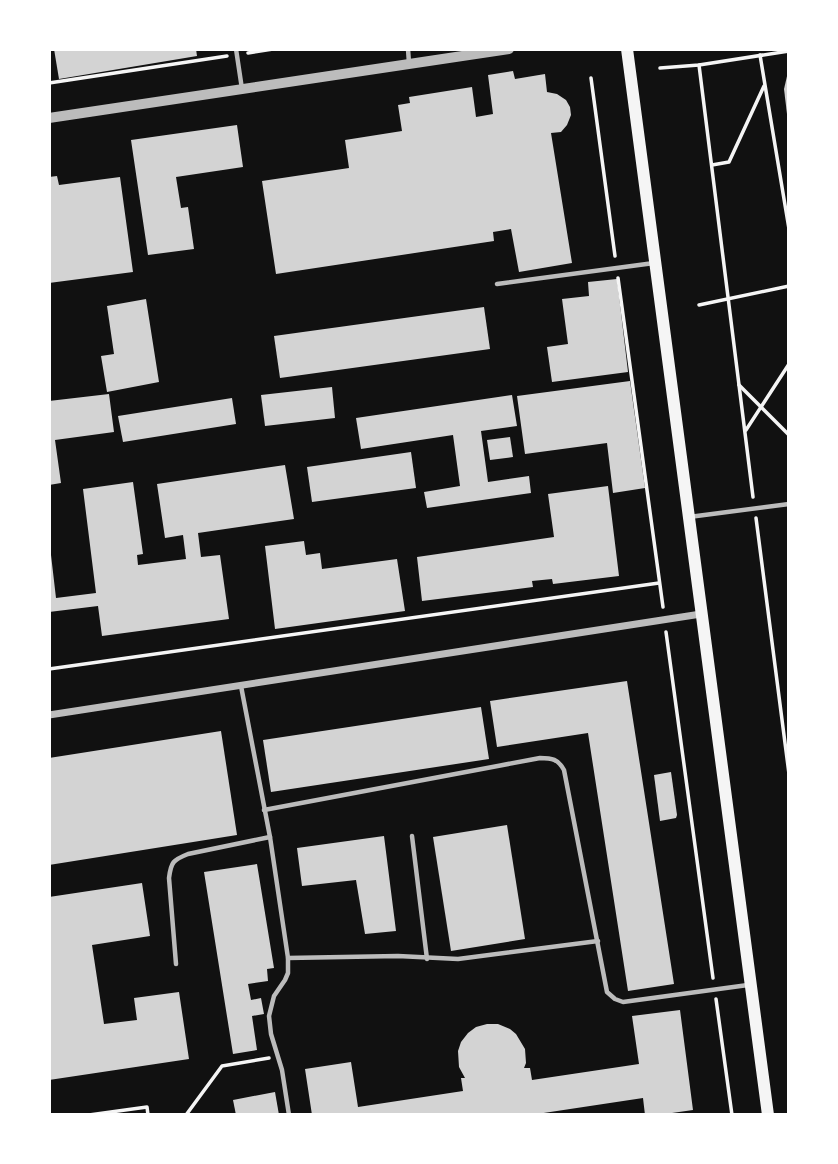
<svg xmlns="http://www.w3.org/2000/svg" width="838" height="1164" font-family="Arial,sans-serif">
<rect width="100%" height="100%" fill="#111"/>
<g fill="#d3d3d3">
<path d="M54,49H196L197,56L59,79Z"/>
<path d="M513,71L515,79L545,74L547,92L557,94L566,100L570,107L571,115L567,125L561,132L551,133L572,263L519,272L511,229L493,232L494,241L276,274L262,181L349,168L345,140L402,131L398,105L410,103L409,97L472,87L476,117L493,114L488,75Z"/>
<path d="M788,72L789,114H787L784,89Z"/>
<path d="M237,125L243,167L176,177L181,208L188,207L194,249L148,255L131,140Z"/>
<path d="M57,176L59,185L120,177L133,272L49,283V177Z"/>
<path d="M617,279L628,372L552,382L547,347L568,344L562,299L589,296L588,282Z"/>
<path d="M146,299L159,382L107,392L101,356L114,354L107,306Z"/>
<path d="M484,307L490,349L280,378L274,336Z"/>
<path d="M630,381L645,488L613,493L607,443L525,454L517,396Z"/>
<path d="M332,387L335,418L265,426L261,395Z"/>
<path d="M109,394L114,432L55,440L61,483L49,485V401Z"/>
<path d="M512,395L517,426L481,431L488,482L529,476L531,493L427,508L424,492L460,486L453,435L361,449L356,418Z"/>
<path d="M232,398L236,424L123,442L118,416Z"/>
<path d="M510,437L513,457L490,460L487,440Z"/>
<path d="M411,452L416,488L312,502L307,467Z"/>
<path d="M285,465L294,519L198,533L201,557L220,555L229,619L102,636L98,606L49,612V556L51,555L56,598L96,593L83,489L133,482L143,554L137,555L138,565L186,559L183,535L165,538L157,484Z"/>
<path d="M608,486L619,576L553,584L552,579L532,581L533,587L422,601L417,557L554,537L548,494Z"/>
<path d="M304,541L306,555L320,553L322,569L397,559L405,611L275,629L265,546Z"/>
<path d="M627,681L674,984L628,991L588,733L497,747L490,701Z"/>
<path d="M481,707L489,759L271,792L263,740Z"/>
<path d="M221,731L237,835L49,865V758Z"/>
<path d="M671,772L677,815L676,818L660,821L654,775Z"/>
<path d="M507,825L525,939L451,951L433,837Z"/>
<path d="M384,836L396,931L365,934L356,880L302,886L297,848Z"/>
<path d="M257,864L274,968L267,969L268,981L248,984L251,1000L261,998L264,1014L252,1016L257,1050L233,1054L204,872Z"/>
<path d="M142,883L150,936L92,945L104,1024L137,1020L134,998L179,992L189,1059L49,1080V897Z"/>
<path d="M680,1010L693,1110L658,1115H645L643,1098L537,1114L538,1115H312L305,1069L351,1062L358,1107L463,1091L461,1078H465L459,1067L458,1051L461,1042L468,1033L476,1027L487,1024H498L510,1029L516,1034L525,1049L526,1063L524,1068H530L532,1080L639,1064L632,1016Z"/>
<path d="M275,1092L279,1115H236L233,1100Z"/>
</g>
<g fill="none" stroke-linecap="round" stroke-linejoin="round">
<g stroke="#f5f5f5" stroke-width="3.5">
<path d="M248,53L273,49"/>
<path d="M760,55L789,229"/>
<path d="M699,65L753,497"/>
<path d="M660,68L699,65L789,51"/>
<path d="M591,78L615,256"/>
<path d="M49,83L227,56"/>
<path d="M712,165L729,162L764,86"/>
<path d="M618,278L663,607"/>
<path d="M699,305L789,286"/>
<path d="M739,385L789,435"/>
<path d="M746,430L789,364"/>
<path d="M756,518L789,774"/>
<path d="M666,632L713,978"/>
<path d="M49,669L659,583"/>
<path d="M716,999L732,1115"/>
<path d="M89,1115L147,1107L148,1115"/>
<path d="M186,1115L222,1066L269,1058"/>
</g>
<g stroke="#bcbcbc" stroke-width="4.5">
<path d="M236,49L242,89"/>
<path d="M408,49L409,63"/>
<path d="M497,284L654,263"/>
<path d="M689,517L789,504"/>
<path d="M241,686L270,837L288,958V973L285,980L274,996L269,1016L271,1034L282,1070L289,1115"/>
<path d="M264,810L540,758C552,758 558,759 564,770L607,992L615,999L623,1002L748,985"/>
<path d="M412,836L427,959"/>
<path d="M288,958L398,956L458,959L598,941"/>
<path d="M176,964L169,878C171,862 173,860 188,854L270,837"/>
</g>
<path stroke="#bcbcbc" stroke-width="7" d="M49,715L701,614"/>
<path stroke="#bcbcbc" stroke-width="10" d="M49,118L509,49"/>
<path stroke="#f5f5f5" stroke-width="12" d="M627,49L768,1115"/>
</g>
<rect width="838" height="1164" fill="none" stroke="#ffffff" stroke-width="102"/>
</svg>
